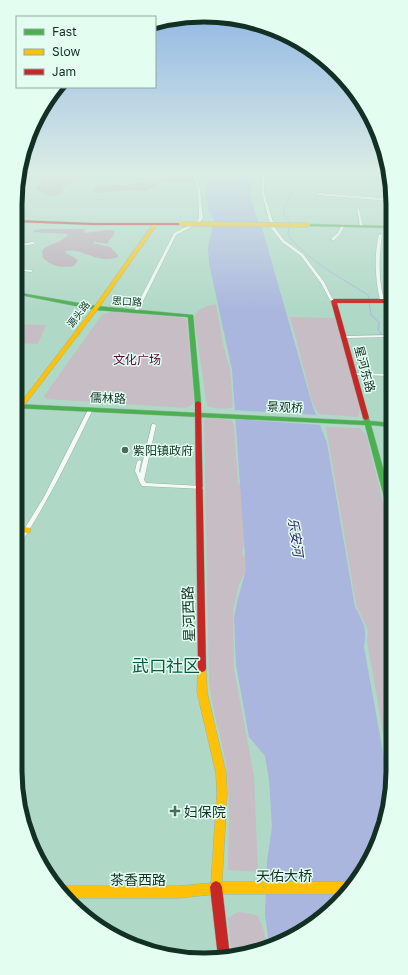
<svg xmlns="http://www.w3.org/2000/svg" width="408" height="975" font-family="'Golos Text','Noto Sans SC',sans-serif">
<rect width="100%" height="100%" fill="#b0d8c6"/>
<g fill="#c7bdc4">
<path d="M216,304L223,344L230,369L233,407C226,410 215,409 207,406L194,317L199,310L207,306Z"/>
<path d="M110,312L180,317L187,320L194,403L186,408L46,399L44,396L102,315Z"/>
<path d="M290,317L335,318L360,406L358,417L319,414L313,404Z"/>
<path d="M15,324L46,325L38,344L15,343Z"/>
<path d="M208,418L231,420L234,425L238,483L245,488L246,531L242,554L247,558L248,568L239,584L233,611L234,669L254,776L258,872L228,870C228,842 230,813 228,785C226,750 213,717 209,682L204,421Z"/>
<path d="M326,427L360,428L366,435L388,521L392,565L393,771L391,785L378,703L367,641L368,630L356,605Z"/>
<path d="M238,912L247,913L258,916L263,928L267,946L241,956L232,957L228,918Z"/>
</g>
<g fill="#bba9b6">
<path d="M39,175H56L58,177H65L69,175H85L84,178L73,181L68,185L62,186L63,192C52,200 47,194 37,190L36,188L40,180L38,177Z"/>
<path d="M160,175H192L196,183L178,181H160L162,177Z"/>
<path d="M148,181L158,184L156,187L145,191L128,190L95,193L93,191L97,186L128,185Z"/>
<path d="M42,229H86L83,232L85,233L107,230L115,231L113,236L108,242V244L95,242L93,243L110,247L118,255V257C96,265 84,247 65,251L66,253L78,260L74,266C62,268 53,267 43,258L42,251C47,243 62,244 68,234L33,232L34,230Z"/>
</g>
<path fill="#aab6de" d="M204,175H249C251,193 252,212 262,228L313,407L327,443L355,607C364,623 367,628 364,647L390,791L383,832L354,886L309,928L269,945L265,914L267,861L272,827L269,780L265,756L249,737L236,665L234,618L237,602L246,570L232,370L209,263L208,248L214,219L209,211L207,200L205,197L207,185L203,178Z"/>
<path fill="#b0d8c6" d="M232,410L318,415L322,425L233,419Z"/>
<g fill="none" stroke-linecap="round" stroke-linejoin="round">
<g stroke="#aab6de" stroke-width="1">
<path d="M301,175L284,209V214L289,222L288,235C309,262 340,277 368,295L369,299"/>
<path d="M369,302L371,315L379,322L378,329L392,351"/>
</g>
<g stroke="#96b5a7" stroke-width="1">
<g id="street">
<path d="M194,175H196L200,190L203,218L199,223L176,235L138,311L137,312H135L134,311L174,233L197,221L199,218L198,190Z"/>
<path d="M262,175H264V193L275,228L284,240L303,254L324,282L332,298L336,301L335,302H333L330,300L321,283L301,256L282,242L271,228L262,193Z"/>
<path d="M319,193L391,199V201L318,195V193Z"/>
<path d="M357,208L359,209L363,227L360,226Z"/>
<path d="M342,224L345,225L340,234L334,240H332V238L338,233Z"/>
<path d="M379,234L382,235C379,257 378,278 384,300L382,301L380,300C375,279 374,255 379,234Z"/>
<path d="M33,242L35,243L34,244L15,247V245Z"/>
<path d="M15,268L31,270L33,271L31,272L15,270Z"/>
<path d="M392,335V337L345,338L343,337L345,336Z"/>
<path d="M355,373L392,374V376L356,375H355Z"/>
<path d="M89,408H93V409C70,457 46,505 17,549L15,550V544L44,497Z"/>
<path d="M152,424H154L156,425L144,480L146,483L201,486L203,487L204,488L203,489L142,486L139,481V480L135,471L137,462L139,460L141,461V462L139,471L140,473Z"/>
</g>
</g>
<g stroke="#96b5a7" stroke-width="1">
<g id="fast">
<path d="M306,224L391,226V228L308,226H306Z"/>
<path d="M15,292L96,306L193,315L201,403L198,405L195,403L188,317L96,310L15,294Z"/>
<path d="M15,404L364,421L363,418L366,416L368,417L370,421L392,423V427L371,425L392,500V515L389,514L388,512L365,425L15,408Z"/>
</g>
</g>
<g stroke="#96b5a7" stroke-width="1">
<g id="slow">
<path d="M153,224L157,225L98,309L17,415L15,416V410L94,307Z"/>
<path d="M15,525L30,528L31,530L30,532L27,533L15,531Z"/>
<path d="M202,664L205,665L206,668L207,692L226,773L227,793L222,882H352L355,884L346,894H216L179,898H64L62,895L57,888L60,886H179L211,883L217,793L216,773L197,692L198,668L199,665Z"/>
</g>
</g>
<g stroke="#96b5a7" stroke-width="1">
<g id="jam">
<path d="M15,220L92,223H181L183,224L181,225H92L15,222Z"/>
<path d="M392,299V303H337L369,418L366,420L363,418L331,301L334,299Z"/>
<path d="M198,401L201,403L206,668L205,671L202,672L199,671L198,668L195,403Z"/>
<path d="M216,881L220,883L222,887L230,957H218L210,887L212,883Z"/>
</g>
</g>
<use href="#street" fill="#f3f9f6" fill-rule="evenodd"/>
<use href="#fast" fill="#4caf50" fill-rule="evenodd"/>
<use href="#slow" fill="#ffc107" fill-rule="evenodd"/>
<use href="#jam" fill="#c62828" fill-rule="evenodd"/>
<g stroke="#96b5a7" stroke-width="5" stroke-linecap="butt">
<path id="slow-bridge" d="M181,224L308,225"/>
</g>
<use href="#slow-bridge" stroke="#ffc107" stroke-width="4"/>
</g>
<linearGradient id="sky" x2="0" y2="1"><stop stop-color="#8fb5e4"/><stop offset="0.56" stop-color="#dbede5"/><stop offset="1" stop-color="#dbede5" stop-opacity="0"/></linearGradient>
<rect width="408" height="311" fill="url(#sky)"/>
<g fill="#496b5d" stroke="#e3fef1" stroke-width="1.5">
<circle cx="125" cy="450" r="4"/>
<path d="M173 805h4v4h4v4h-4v4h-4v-4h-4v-4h4z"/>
</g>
<g text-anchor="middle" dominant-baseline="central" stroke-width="3" stroke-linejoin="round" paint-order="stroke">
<g font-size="10" fill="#123024" stroke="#e3fef1">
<text transform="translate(127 301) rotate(4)">思口路</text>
<text transform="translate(78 314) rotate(-53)">源头路</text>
</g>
<g font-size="12" fill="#55023c" stroke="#e3fef1">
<text x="137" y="359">文化广场</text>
</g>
<g font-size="12" fill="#123024" stroke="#e3fef1">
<text transform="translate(365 369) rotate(75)">星河东路</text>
<text transform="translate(108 398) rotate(2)">儒林路</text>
<text transform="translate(285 407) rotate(3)">景观桥</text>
</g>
<g font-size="12" fill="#123024" stroke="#e3fef1" text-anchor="start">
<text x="133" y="450">紫阳镇政府</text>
</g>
<g font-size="13" font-style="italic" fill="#2f236f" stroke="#e3fef1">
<text transform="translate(296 537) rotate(82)">乐安河</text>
</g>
<g font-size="14" fill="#123024" stroke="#e3fef1">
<text transform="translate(188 614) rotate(-92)">星河西路</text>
<text x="284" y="875">天佑大桥</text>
<text x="138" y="879">茶香西路</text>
</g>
<g font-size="14" fill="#123024" stroke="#e3fef1" text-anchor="start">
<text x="184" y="811">妇保院</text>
</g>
<g font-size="17" fill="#065a3f" stroke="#e3fef1">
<text x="166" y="665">武口社区</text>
</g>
</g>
<path d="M0 0H408V975H0ZM204 22H204A182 182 0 0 1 386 204V771A182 182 0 0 1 204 953H204A182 182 0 0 1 22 771V204A182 182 0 0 1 204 22Z" fill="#e3fef1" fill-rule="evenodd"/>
<path fill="none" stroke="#123024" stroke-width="5" d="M204 22H204A182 182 0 0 1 386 204V771A182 182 0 0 1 204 953H204A182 182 0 0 1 22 771V204A182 182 0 0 1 204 22Z"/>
<rect x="16" y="16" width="140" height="72" fill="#e3fef1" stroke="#8fac9f"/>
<rect x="24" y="29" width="20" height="6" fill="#4caf50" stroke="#8fac9f"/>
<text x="52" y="36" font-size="12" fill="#123024">Fast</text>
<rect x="24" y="49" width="20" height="6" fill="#ffc107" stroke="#8fac9f"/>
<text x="52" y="56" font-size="12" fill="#123024">Slow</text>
<rect x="24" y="69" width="20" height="6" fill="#c62828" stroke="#8fac9f"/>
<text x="52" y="76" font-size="12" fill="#123024">Jam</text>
</svg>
